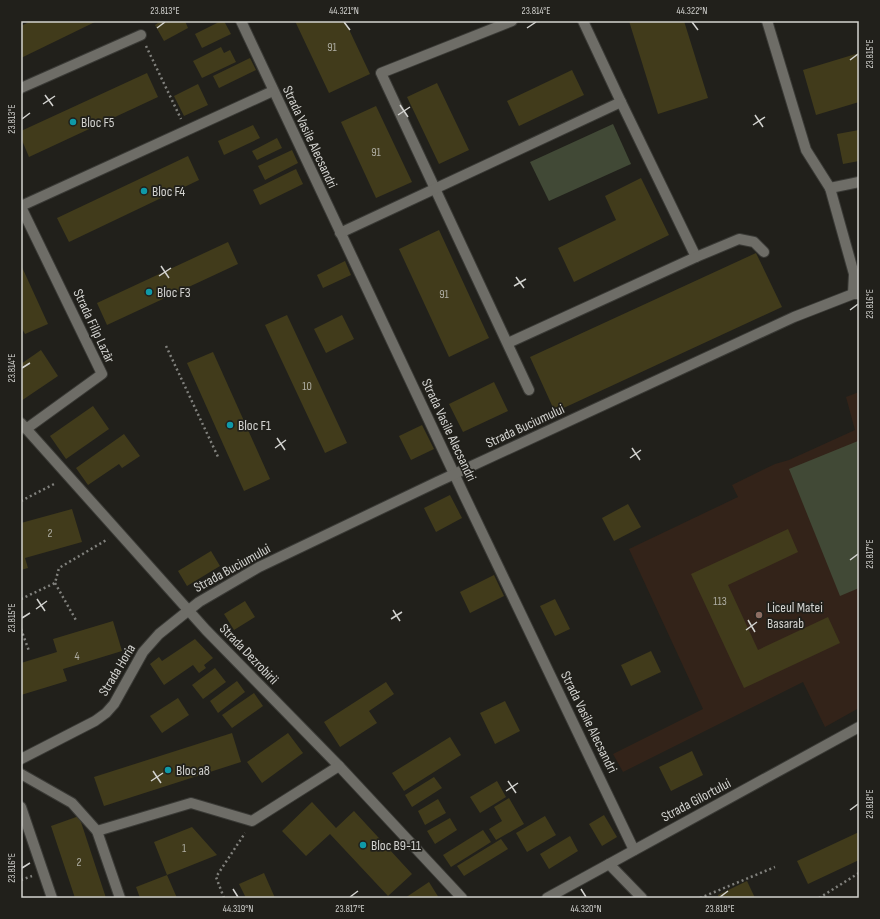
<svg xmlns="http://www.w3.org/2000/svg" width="880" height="919" font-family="'Sofia Sans Condensed',sans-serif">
<rect width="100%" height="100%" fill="#21201b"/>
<path fill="#332319" d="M859,392V708L825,727L803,682L623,772L613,754L703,709L629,549L738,497L732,485L775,464L789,460L855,430L846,397Z"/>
<g fill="#414936">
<path d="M613,124L631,164L549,201L530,162Z"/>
<path d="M858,441L859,588L840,596L789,469Z"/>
</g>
<g fill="#413b1b">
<path d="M31,21H97L21,58V26Z"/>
<path d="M161,21H185L188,28L164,41L155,25Z"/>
<path d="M221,21H224L231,34L202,48L195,34Z"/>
<path d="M295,21H345L370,74L329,93Z"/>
<path d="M629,21H684L708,98L658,114Z"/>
<path d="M221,47L224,53L230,50L236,62L202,78L193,61Z"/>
<path d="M859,53V102L816,115L803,70Z"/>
<path d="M250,58L256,70L219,88L213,76Z"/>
<path d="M572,70L584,95L519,126L507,101Z"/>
<path d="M147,73L158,97L29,157L21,138V131Z"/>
<path d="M437,83L469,150L439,164L407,97Z"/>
<path d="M198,84L208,105L184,116L174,96Z"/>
<path d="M376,106L412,182L376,198L341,122Z"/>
<path d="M253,125L260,138L224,155L218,141Z"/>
<path d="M859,130V161L843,164L837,134Z"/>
<path d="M277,138L282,148L257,160L252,151Z"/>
<path d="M292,150L298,163L265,180L258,166Z"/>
<path d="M188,156L199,180L69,242L57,218Z"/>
<path d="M296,169L303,184L260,205L253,190Z"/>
<path d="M641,178L669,235L574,282L558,248L616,220L605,196Z"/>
<path d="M439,230L489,338L449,357L399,249Z"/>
<path d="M228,242L238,264L107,325L97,303Z"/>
<path d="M756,253L782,307L555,412L530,357Z"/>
<path d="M345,261L351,275L323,288L317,275Z"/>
<path d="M21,265L48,324L25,334L21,327Z"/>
<path d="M287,315L347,443L325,453L265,325Z"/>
<path d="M342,315L354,339L326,353L314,329Z"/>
<path d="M41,350L58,376L21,401V364Z"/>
<path d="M213,352L270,479L244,491L187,363Z"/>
<path d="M494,382L508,411L463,432L449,404Z"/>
<path d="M93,406L109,429L66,459L50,436Z"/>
<path d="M422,425L434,449L411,460L399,436Z"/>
<path d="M124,434L140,456L122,468L119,464L88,485L76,468Z"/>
<path d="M450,495L462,518L436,532L424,508Z"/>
<path d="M628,504L641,527L614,541L602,518Z"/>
<path d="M72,509L82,542L25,558L28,568L21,570V523Z"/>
<path d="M788,529L798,552L728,585L758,650L828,617L840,643L744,688L691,574Z"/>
<path d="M211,551L220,566L187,586L178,571Z"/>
<path d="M494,575L504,596L470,613L460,592Z"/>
<path d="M555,599L570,629L555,636L540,606Z"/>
<path d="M245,601L255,617L234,630L224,614Z"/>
<path d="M113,621L122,651L63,669L67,681L21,695V663L57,652L53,639Z"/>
<path d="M195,639L213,658L204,665L206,668L199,673L193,665L164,685L150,664L159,657L162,661Z"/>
<path d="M651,651L661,672L631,686L621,665Z"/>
<path d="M215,668L226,682L203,699L192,685Z"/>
<path d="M237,681L245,692L218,713L210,701Z"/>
<path d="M386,682L394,694L369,711L377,723L340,747L324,722Z"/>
<path d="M254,693L263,706L232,728L222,715Z"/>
<path d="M178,698L189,715L162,733L150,716Z"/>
<path d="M505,701L520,731L495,744L480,713Z"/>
<path d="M232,733L241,762L104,806L94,777Z"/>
<path d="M288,733L303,753L262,783L247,762Z"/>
<path d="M450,737L461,755L404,791L392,773Z"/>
<path d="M692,751L703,775L671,791L659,767Z"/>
<path d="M434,777L442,788L412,807L405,795Z"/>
<path d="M497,781L506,797L480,813L470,797Z"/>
<path d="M509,798L524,824L496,840L489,829L502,821L494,807Z"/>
<path d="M438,799L446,813L425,825L418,811Z"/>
<path d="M312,802L336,828L354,811L412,874L388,896L330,834L306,856L282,831Z"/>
<path d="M604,815L617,837L602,846L589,824Z"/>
<path d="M79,816L106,898H75L51,826Z"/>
<path d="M545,816L556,835L527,852L516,833Z"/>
<path d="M450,818L457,830L435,844L427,831Z"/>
<path d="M192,827L217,855L167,875L177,898H140L136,887L167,875L154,842Z"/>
<path d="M483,830L491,842L451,867L443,855Z"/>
<path d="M859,832V860L808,884L797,861Z"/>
<path d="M570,836L578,851L549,869L540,854Z"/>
<path d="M501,839L508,849L464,876L457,866Z"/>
<path d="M264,873L275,898H246L239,884Z"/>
<path d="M747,881L755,898H719L718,895Z"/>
<path d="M429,882L439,898H405Z"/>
</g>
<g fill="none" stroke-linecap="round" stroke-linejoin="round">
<g stroke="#3a3a36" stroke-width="12">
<g id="minor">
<path d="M241,21L465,497L634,850"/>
<path d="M512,21L381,73L529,390"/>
<path d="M583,21L621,102L696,257"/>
<path d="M767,21L806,150L830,188"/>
<path d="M21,88L141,35"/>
<path d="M21,206L273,91"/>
<path d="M21,207L102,374L26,429"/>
<path d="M340,233L621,102"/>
<path d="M853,294L854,274L830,188L859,182"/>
<path d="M508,343L696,257L739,239L754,242L764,252"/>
<path d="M21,423L206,630L339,766L462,898"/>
<path d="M21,759L95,721L106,713L114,704L143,652L159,634L199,602L259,567L437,482L794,317L853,294H859"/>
<path d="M21,774L72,803L97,831L120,898"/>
<path d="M21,807L52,898"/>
<path d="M97,831L191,803L252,821L339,766"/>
<path d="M609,864L642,898"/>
<path d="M547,898L859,727"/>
</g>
</g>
<g stroke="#81817d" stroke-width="2.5" stroke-dasharray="2 3" stroke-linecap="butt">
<path d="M146,46L181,119"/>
<path d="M166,346L219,459"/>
<path d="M21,501L56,483"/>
<path d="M55,583L77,622"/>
<path d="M21,599L55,583L59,568L108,539"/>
<path d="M21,629L29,651"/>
<path d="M21,880L32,876"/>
<path d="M224,898L216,877L245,833"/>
<path d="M700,898L775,867"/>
<path d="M819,898L859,873"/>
</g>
<use href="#minor" stroke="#6e6d67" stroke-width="10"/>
</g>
<path fill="none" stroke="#d3d3d0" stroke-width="1.5" d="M344,22L350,30M692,22L698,30M157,28L165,22M527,28L536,22M850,60L858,54M45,95L53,106M43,104L55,96M400,105L408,117M398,115L410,107M755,115L763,127M22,119L30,113M753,125L765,117M161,266L169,278M159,276L171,268M516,277L524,288M514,286L526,279M850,310L858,304M22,368L30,363M277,438L285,450M275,448L286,440M632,448L640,460M630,458L641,450M850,560L858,554M37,599L45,611M36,609L47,601M393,610L400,621M22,618L30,613M391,619L402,612M748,620L755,632M746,630L757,622M153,771L161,783M151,781L163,773M508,781L516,793M506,791L518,783M850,810L858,804M22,868L30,863M233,889L238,897M581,889L586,897M350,897L358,891M720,897L728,891"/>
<g fill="#0f9aa8" stroke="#21201b" stroke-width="1.5">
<circle cx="73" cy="122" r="4"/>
<circle cx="144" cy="191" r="4"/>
<circle cx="149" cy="292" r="4"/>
<circle cx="230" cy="425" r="4"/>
<circle cx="168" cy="770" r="4"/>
<circle cx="363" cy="845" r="4"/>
</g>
<circle fill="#8d6e63" stroke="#21201b" stroke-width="1.5" cx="759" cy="615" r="4"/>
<g text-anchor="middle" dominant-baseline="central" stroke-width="3.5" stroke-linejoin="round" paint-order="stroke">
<g font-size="12" fill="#aeada3">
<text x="332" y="47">91</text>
<text x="376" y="152">91</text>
<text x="444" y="294">91</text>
<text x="307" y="386">10</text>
<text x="50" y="533">2</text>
<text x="720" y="601">113</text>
<text x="77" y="656">4</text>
<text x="184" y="848">1</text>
<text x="79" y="862">2</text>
</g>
<g font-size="14" fill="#d3d3d0" stroke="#21201b" text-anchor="start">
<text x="81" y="122">Bloc F5</text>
<text x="152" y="191">Bloc F4</text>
<text x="157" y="292">Bloc F3</text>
<text x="238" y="425">Bloc F1</text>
<text x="767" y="607">Liceul Matei<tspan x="767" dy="16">Basarab</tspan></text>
<text x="176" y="770">Bloc a8</text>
<text x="371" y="845">Bloc B9-11</text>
</g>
<g font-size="14" fill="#d3d3d0" stroke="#21201b">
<text transform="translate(310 137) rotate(65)">Strada Vasile Alecsandri</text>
<text transform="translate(94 326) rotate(65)">Strada Filip Lazăr</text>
<text transform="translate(525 426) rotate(-25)">Strada Buciumului</text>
<text transform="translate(449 430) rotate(65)">Strada Vasile Alecsandri</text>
<text transform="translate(232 568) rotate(-29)">Strada Buciumului</text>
<text transform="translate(249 654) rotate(46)">Strada Dezrobirii</text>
<text transform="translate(117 670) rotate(-59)">Strada Horia</text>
<text transform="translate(589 722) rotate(64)">Strada Vasile Alecsandri</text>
<text transform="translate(696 800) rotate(-28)">Strada Gilortului</text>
</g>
</g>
<rect width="880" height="919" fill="none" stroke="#21201b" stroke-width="44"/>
<rect x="22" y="22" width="836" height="875" fill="none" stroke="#d3d3d0" stroke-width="1.5"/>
<g font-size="10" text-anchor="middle" fill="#d3d3d0">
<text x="165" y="14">23.813°E</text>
<text x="344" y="14">44.321°N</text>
<text x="536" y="14">23.814°E</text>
<text x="692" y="14">44.322°N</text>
<text transform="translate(869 54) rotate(-90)" y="4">23.815°E</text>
<text transform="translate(11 119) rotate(-90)" y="4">23.813°E</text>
<text transform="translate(869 304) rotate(-90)" y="4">23.816°E</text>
<text transform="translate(11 368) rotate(-90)" y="4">23.814°E</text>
<text transform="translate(869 554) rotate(-90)" y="4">23.817°E</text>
<text transform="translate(11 618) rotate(-90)" y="4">23.815°E</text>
<text transform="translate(869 804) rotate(-90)" y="4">23.818°E</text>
<text transform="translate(11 868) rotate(-90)" y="4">23.816°E</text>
<text x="238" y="912">44.319°N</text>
<text x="350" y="912">23.817°E</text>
<text x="586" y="912">44.320°N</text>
<text x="720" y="912">23.818°E</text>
</g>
</svg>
